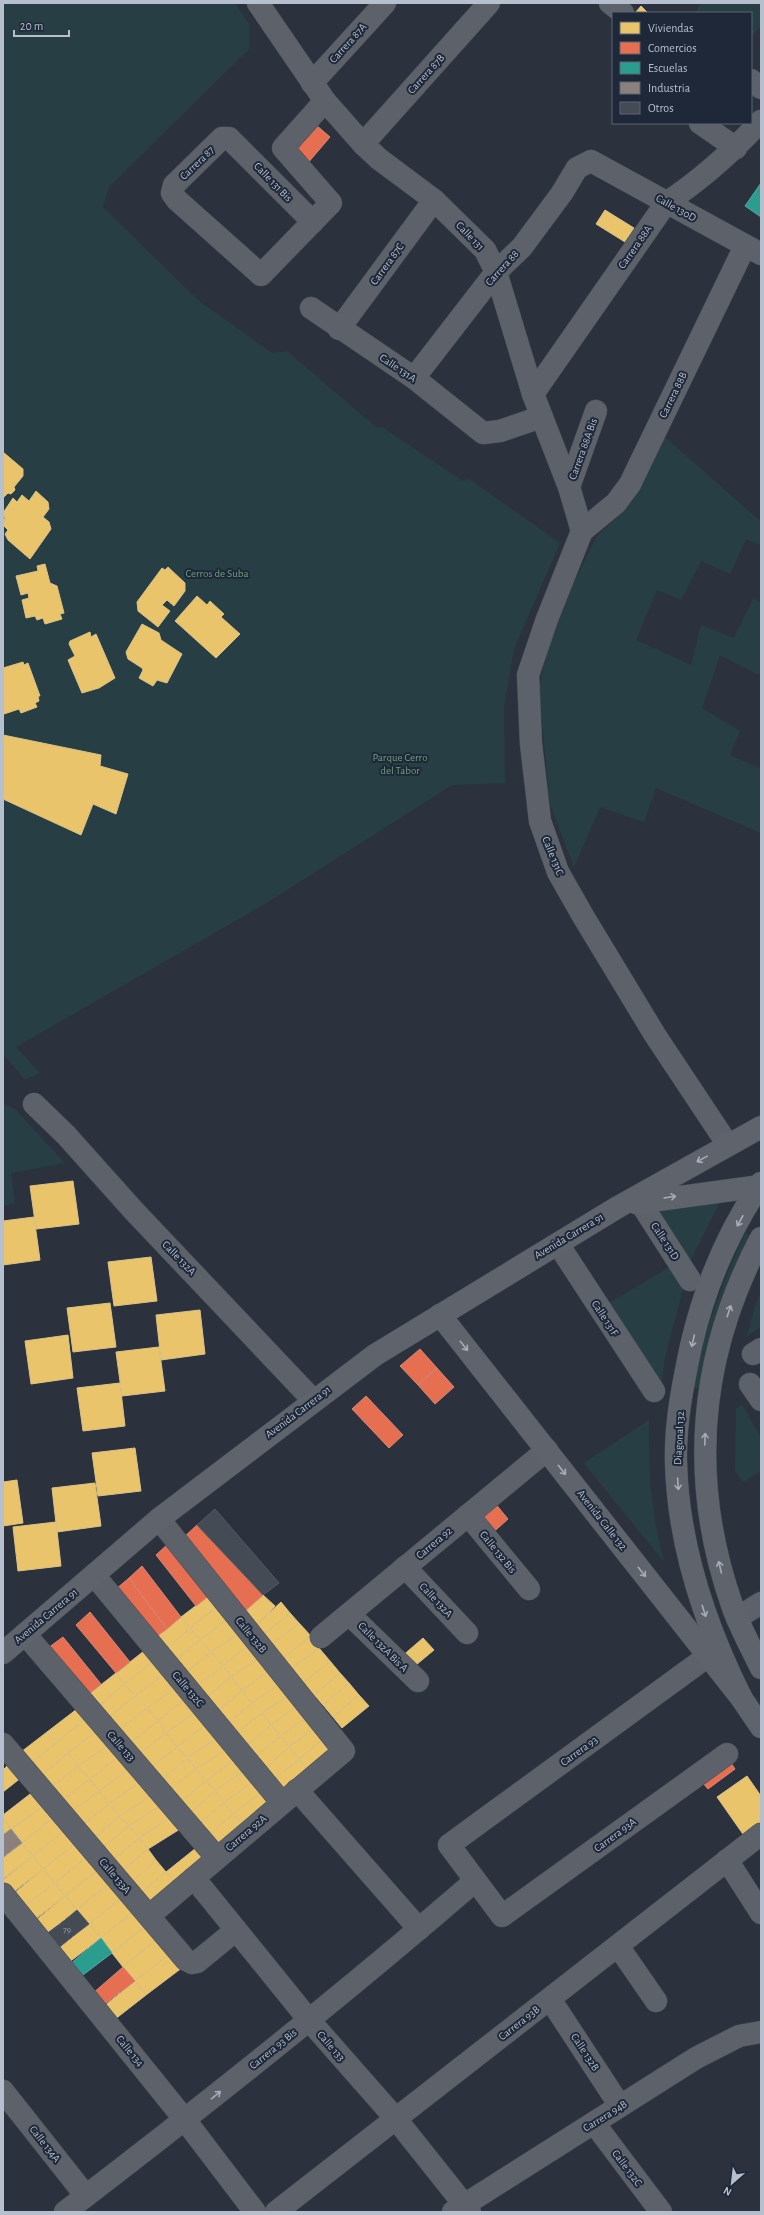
<svg xmlns="http://www.w3.org/2000/svg" width="764" height="2215" font-family="'Alegreya Sans',sans-serif">
<rect width="100%" height="100%" fill="#2b323d"/>
<g fill="#273f44">
<path d="M3,3H235L249,24V49L109,187L103,207L199,301L272,353L287,351L377,428L382,427L463,481L469,479L560,543L514,649L504,706L505,783L452,785L268,902L16,1047L40,1073L25,1080L3,1054Z"/>
<path d="M701,3H761V26L751,37V13H695Z"/>
<path d="M658,431L761,522V545L746,539L730,574L701,561L681,600L657,590L636,640L691,665L701,625L734,638L753,599L761,602V670L759,675L720,655L702,708L740,731L730,755L761,769V833L656,788L644,822L600,807L574,867L550,804L539,690L551,629L597,536L617,518Z"/>
<path d="M3,1104L14,1108L65,1163L11,1173L15,1203L3,1206Z"/>
<path d="M722,1198L688,1265L652,1208Z"/>
<path d="M745,1233L751,1235L709,1348L699,1388L693,1389C704,1331 721,1286 745,1233Z"/>
<path d="M673,1265L684,1285L665,1357L660,1394L604,1306Z"/>
<path d="M761,1291V1327L747,1336L754,1309Z"/>
<path d="M742,1404L761,1438V1471L743,1482L735,1471L736,1409Z"/>
<path d="M649,1420C648,1473 651,1510 664,1562L584,1463Z"/>
</g>
<g fill="#e9c46a" stroke="#dac288">
<path d="M641,6L648,13H635Z"/>
<path d="M605,210L634,228L625,242L596,224Z"/>
<path d="M3,452L23,469V476L14,487L15,490L11,494L8,493L3,498Z"/>
<path d="M36,491L48,502L49,509L43,517L49,522L51,529L30,559L8,540L5,534L8,530L3,525L5,518L3,513L13,498L17,502L22,495L29,501Z"/>
<path d="M45,564L50,583L57,586L64,613L60,614L62,619L45,624L43,618L37,620L35,616L26,618L22,600L29,598L28,593L21,595L16,576L38,571L37,566Z"/>
<path d="M168,567L185,583V591L174,606L167,600L162,605L170,611L158,627L138,611L137,602L162,568L165,570Z"/>
<path d="M197,596L207,605L210,601L224,614L221,617L240,634L216,658L175,621Z"/>
<path d="M142,624L159,633L161,640L182,654L167,683L157,680L153,686L139,678L143,670L142,668L128,659L126,652Z"/>
<path d="M90,632L91,637L96,634L115,678L99,688L82,693L68,660L75,656L69,644L70,641Z"/>
<path d="M23,662L24,665L28,663L40,696H38L39,701L35,703L37,707L21,713L19,709L4,714L3,668Z"/>
<path d="M3,735L101,755L100,766L128,774L116,814L93,804L81,835L3,799Z"/>
<path d="M73,1181L79,1224L36,1229L30,1186Z"/>
<path d="M34,1217L40,1260L3,1265V1221Z"/>
<path d="M151,1257L157,1301L114,1306L108,1262Z"/>
<path d="M110,1303L116,1347L73,1352L67,1308Z"/>
<path d="M200,1310L205,1354L161,1360L156,1315Z"/>
<path d="M68,1335L73,1378L31,1384L25,1341Z"/>
<path d="M159,1347L165,1391L122,1396L116,1352Z"/>
<path d="M120,1383L125,1426L83,1431L77,1388Z"/>
<path d="M135,1448L141,1491L98,1496L92,1453Z"/>
<path d="M17,1480L23,1523L3,1526V1482Z"/>
<path d="M95,1483L101,1526L57,1532L52,1488Z"/>
<path d="M56,1522L61,1566L18,1571L13,1527Z"/>
<path d="M210,1595L218,1606L190,1628L181,1617Z"/>
<path d="M263,1595L275,1606L256,1625L244,1612Z"/>
<path d="M281,1602L290,1613L263,1635L256,1625Z"/>
<path d="M218,1606L229,1618L200,1640L190,1628Z"/>
<path d="M290,1613L299,1623L271,1645L263,1635Z"/>
<path d="M181,1617L190,1628L164,1651L153,1639Z"/>
<path d="M229,1618L242,1632L211,1652L200,1640Z"/>
<path d="M299,1623L311,1636L283,1658L271,1645Z"/>
<path d="M190,1628L200,1640L173,1662L164,1651Z"/>
<path d="M242,1632L251,1643L223,1666L211,1652Z"/>
<path d="M311,1636L319,1648L292,1668L283,1658Z"/>
<path d="M423,1638L434,1650L410,1670L400,1658Z"/>
<path d="M200,1640L211,1652L184,1674L173,1662Z"/>
<path d="M251,1643L262,1656L231,1677L223,1666Z"/>
<path d="M319,1648L330,1661L303,1683L292,1668Z"/>
<path d="M144,1651L152,1662L124,1684L116,1673Z"/>
<path d="M211,1652L223,1666L195,1687L184,1674Z"/>
<path d="M262,1656L272,1668L242,1691L231,1677Z"/>
<path d="M330,1661L340,1673L314,1695L303,1683Z"/>
<path d="M152,1662L164,1674L135,1696L124,1684Z"/>
<path d="M223,1666L231,1677L205,1698L195,1687Z"/>
<path d="M272,1668L284,1681L252,1703L242,1691Z"/>
<path d="M116,1673L124,1684L98,1707L88,1695Z"/>
<path d="M340,1673L349,1683L323,1705L314,1695Z"/>
<path d="M164,1674L176,1688L147,1708L135,1696Z"/>
<path d="M231,1677L242,1691L215,1713L205,1698Z"/>
<path d="M284,1681L294,1692L262,1713L252,1703Z"/>
<path d="M349,1683L359,1695L333,1717L323,1705Z"/>
<path d="M124,1684L135,1696L108,1718L98,1707Z"/>
<path d="M176,1688L185,1699L158,1721L147,1708Z"/>
<path d="M242,1691L252,1703L226,1725L215,1713Z"/>
<path d="M294,1692L301,1703L271,1725L262,1713Z"/>
<path d="M359,1695L369,1706L342,1728L333,1717Z"/>
<path d="M135,1696L147,1708L119,1730L108,1718Z"/>
<path d="M185,1699L196,1712L166,1733L158,1721Z"/>
<path d="M252,1703L262,1713L235,1734L226,1725Z"/>
<path d="M301,1703L311,1714L281,1736L271,1725Z"/>
<path d="M147,1708L158,1721L130,1743L119,1730Z"/>
<path d="M77,1709L85,1719L57,1742L47,1732Z"/>
<path d="M196,1712L207,1724L177,1747L166,1733Z"/>
<path d="M262,1713L271,1725L245,1747L235,1734Z"/>
<path d="M311,1714L319,1725L289,1747L281,1736Z"/>
<path d="M85,1719L97,1731L68,1753L57,1742Z"/>
<path d="M158,1721L166,1733L139,1754L130,1743Z"/>
<path d="M207,1724L219,1737L187,1758L177,1747Z"/>
<path d="M271,1725L281,1736L254,1758L245,1747Z"/>
<path d="M319,1725L328,1735L299,1759L289,1747Z"/>
<path d="M97,1731L109,1745L78,1766L68,1753Z"/>
<path d="M47,1732L57,1742L31,1764L21,1752Z"/>
<path d="M166,1733L177,1747L149,1769L139,1754Z"/>
<path d="M328,1735L338,1747L310,1772L299,1759Z"/>
<path d="M281,1736L289,1747L264,1769L254,1758Z"/>
<path d="M219,1737L228,1748L196,1769L187,1758Z"/>
<path d="M57,1742L68,1753L41,1776L31,1764Z"/>
<path d="M109,1745L118,1757L90,1779L78,1766Z"/>
<path d="M177,1747L187,1758L161,1781L149,1769Z"/>
<path d="M289,1747L299,1759L273,1780L264,1769Z"/>
<path d="M228,1748L235,1759L206,1781L196,1769Z"/>
<path d="M68,1753L78,1766L51,1788L41,1776Z"/>
<path d="M118,1757L129,1769L99,1791L90,1779Z"/>
<path d="M187,1758L196,1769L169,1790L161,1781Z"/>
<path d="M235,1759L245,1770L215,1791L206,1781Z"/>
<path d="M299,1759L310,1772L283,1794L273,1780Z"/>
<path d="M10,1763L22,1777L3,1792V1770Z"/>
<path d="M78,1766L90,1779L62,1801L51,1788Z"/>
<path d="M129,1769L140,1782L109,1804L99,1791Z"/>
<path d="M196,1769L206,1781L179,1803L169,1790Z"/>
<path d="M245,1770L253,1781L224,1803L215,1791Z"/>
<path d="M747,1776L761,1796V1826L745,1837L717,1797Z"/>
<path d="M90,1779L99,1791L72,1811L62,1801Z"/>
<path d="M206,1781L215,1791L189,1814L179,1803Z"/>
<path d="M253,1781L263,1791L233,1814L224,1803Z"/>
<path d="M140,1782L152,1795L120,1816L109,1804Z"/>
<path d="M34,1791L45,1805L11,1829L3,1819V1815Z"/>
<path d="M99,1791L109,1804L82,1826L72,1811Z"/>
<path d="M215,1791L224,1803L198,1825L189,1814Z"/>
<path d="M263,1791L273,1803L244,1827L233,1814Z"/>
<path d="M152,1795L161,1805L129,1826L120,1816Z"/>
<path d="M224,1803L233,1814L207,1836L198,1825Z"/>
<path d="M109,1804L120,1816L94,1838L82,1826Z"/>
<path d="M45,1805L55,1816L22,1843L11,1829Z"/>
<path d="M161,1805L170,1818L139,1838L129,1826Z"/>
<path d="M233,1814L244,1827L217,1849L207,1836Z"/>
<path d="M55,1816L66,1829L33,1856L22,1843Z"/>
<path d="M120,1816L129,1826L102,1848L94,1838Z"/>
<path d="M170,1818L180,1829L148,1849L139,1838Z"/>
<path d="M3,1819L11,1829L3,1835Z"/>
<path d="M129,1826L139,1838L112,1861L102,1848Z"/>
<path d="M66,1829L77,1843L43,1869L33,1856Z"/>
<path d="M139,1838L148,1849L122,1871L112,1861Z"/>
<path d="M22,1843L33,1856L3,1879V1858Z"/>
<path d="M77,1843L88,1856L55,1883L43,1869Z"/>
<path d="M196,1848L206,1861L177,1885L166,1872Z"/>
<path d="M148,1849L156,1860L131,1883L122,1871Z"/>
<path d="M33,1856L43,1869L11,1894L3,1884V1880Z"/>
<path d="M88,1856L99,1869L65,1896L55,1883Z"/>
<path d="M156,1860L166,1872L140,1894L131,1883Z"/>
<path d="M43,1869L55,1883L22,1908L12,1895Z"/>
<path d="M99,1869L110,1882L77,1910L65,1896Z"/>
<path d="M166,1872L177,1885L150,1907L140,1894Z"/>
<path d="M110,1882L122,1897L89,1924L77,1910Z"/>
<path d="M55,1883L65,1896L33,1921L22,1908Z"/>
<path d="M65,1896L77,1910L44,1935L34,1922Z"/>
<path d="M122,1897L134,1911L101,1938L89,1924Z"/>
<path d="M134,1911L146,1925L112,1953L101,1938Z"/>
<path d="M89,1924L101,1938L68,1963L57,1950Z"/>
<path d="M146,1925L158,1938L123,1967L112,1953Z"/>
<path d="M158,1938L172,1952L135,1981L123,1967Z"/>
<path d="M172,1952L183,1967L146,1995L135,1981Z"/>
<path d="M135,1981L146,1995L114,2020L103,2007Z"/>
</g>
<g fill="#e76f51" stroke="#d88776">
<path d="M316,125L330,137L307,164L293,152Z"/>
<path d="M420,1349L437,1368L418,1385L400,1366Z"/>
<path d="M437,1368L454,1387L435,1404L418,1385Z"/>
<path d="M366,1396L403,1435L389,1448L352,1409Z"/>
<path d="M494,1502L508,1519L488,1537L473,1520Z"/>
<path d="M197,1525L263,1595L244,1612L183,1538Z"/>
<path d="M169,1543L210,1595L196,1606L156,1555Z"/>
<path d="M142,1566L181,1617L167,1629L129,1578Z"/>
<path d="M129,1578L167,1629L153,1639L115,1590Z"/>
<path d="M90,1612L130,1662L116,1673L76,1625Z"/>
<path d="M63,1637L101,1684L88,1695L48,1648Z"/>
<path d="M729,1760L735,1769L708,1789L701,1781Z"/>
<path d="M123,1967L135,1981L102,2006L92,1994Z"/>
</g>
<g fill="#2a9d8f" stroke="#54a7a2">
<path d="M761,183V217L745,206Z"/>
<path d="M101,1938L112,1953L79,1978L69,1965Z"/>
</g>
<path fill="#8a817c" stroke="#979494" d="M11,1829L22,1843L3,1857V1835Z"/>
<g fill="#454b54" stroke="#545a64">
<path d="M215,1509L279,1583L263,1595L197,1525Z"/>
<path d="M77,1910L89,1924L56,1949L46,1936Z"/>
</g>
<g fill="none" stroke-linecap="round" stroke-linejoin="round">
<g stroke="#484d55" stroke-width="23">
<g id="minor">
<path d="M258,3L325,101L363,144L379,159L434,200L485,250L496,272L533,394L569,487L582,531"/>
<path d="M610,3L623,13"/>
<path d="M751,80L761,88"/>
<path d="M312,83L385,3"/>
<path d="M700,123L736,148"/>
<path d="M363,144L489,3"/>
<path d="M313,222L229,138H222L174,185L172,193L177,200L261,275L331,203L283,148L325,101"/>
<path d="M311,308L414,378L483,433L500,431L541,417"/>
<path d="M339,329L434,200"/>
<path d="M414,378L496,272L522,247L562,193L577,168L591,161L761,254"/>
<path d="M533,394L666,203C702,179 732,152 761,121"/>
<path d="M569,487L596,411"/>
<path d="M34,1104L66,1135L134,1211L313,1400"/>
<path d="M728,1145L655,1035L583,916L558,872L540,821L531,744L528,675L547,619L582,531L616,503L630,484L745,246"/>
<path d="M640,1202L690,1280"/>
<path d="M558,1244L654,1391"/>
<path d="M753,1354L761,1349"/>
<path d="M750,1384L761,1400"/>
<path d="M468,1515L529,1589"/>
<path d="M405,1567L467,1633"/>
<path d="M94,1575L282,1803"/>
<path d="M349,1614L418,1681"/>
<path d="M737,1618L761,1603"/>
<path d="M25,1634L217,1858"/>
<path d="M321,1637L547,1450"/>
<path d="M708,1656L449,1845L502,1916L727,1754"/>
<path d="M3,1744L186,1960L192,1963L197,1962L236,1930"/>
<path d="M297,1790L419,1929"/>
<path d="M727,1860L761,1913"/>
<path d="M194,1878L309,2020L396,2119L470,2212"/>
<path d="M3,1894L185,2120L255,2212"/>
<path d="M149,1916L344,1751L159,1519"/>
<path d="M618,1946L656,2001"/>
<path d="M550,1999L620,2106"/>
<path d="M3,2091L86,2196"/>
<path d="M594,2123L661,2212"/>
<path d="M65,2212C205,2105 342,1996 475,1881"/>
<path d="M276,2212L761,1834"/>
<path d="M453,2212L696,2058L739,2036L761,2032"/>
</g>
</g>
<g stroke="#474d56" stroke-width="23">
<g id="major">
<path d="M636,1203L761,1186"/>
<path d="M761,1238C699,1355 688,1479 732,1605C739,1626 751,1647 761,1668"/>
<path d="M440,1315L742,1699L761,1727"/>
<path d="M3,1653L159,1519L375,1355L618,1207L761,1127"/>
<path d="M742,1699C705,1625 678,1546 676,1462C675,1423 683,1384 691,1346C704,1289 728,1232 761,1183"/>
</g>
</g>
<use href="#minor" stroke="#5d626a" stroke-width="22"/>
<use href="#major" stroke="#5f646c" stroke-width="22"/>
</g>
<defs><path id="oneway-shaft" d="M-6 0H5M1.5-3L5.5 0L1.5 3" fill="none" stroke-width="1.6" stroke-linecap="round" stroke-linejoin="round"/></defs>
<g stroke="#a5adba">
<use href="#oneway-shaft" transform="translate(702 1159) rotate(151)"/>
<use href="#oneway-shaft" transform="translate(670 1197) rotate(-9)"/>
<use href="#oneway-shaft" transform="translate(740 1221) rotate(119)"/>
<use href="#oneway-shaft" transform="translate(729 1311) rotate(-72)"/>
<use href="#oneway-shaft" transform="translate(693 1341) rotate(103)"/>
<use href="#oneway-shaft" transform="translate(464 1346) rotate(52)"/>
<use href="#oneway-shaft" transform="translate(705 1439) rotate(-88)"/>
<use href="#oneway-shaft" transform="translate(562 1470) rotate(52)"/>
<use href="#oneway-shaft" transform="translate(678 1484) rotate(86)"/>
<use href="#oneway-shaft" transform="translate(720 1567) rotate(-103)"/>
<use href="#oneway-shaft" transform="translate(642 1572) rotate(52)"/>
<use href="#oneway-shaft" transform="translate(704 1611) rotate(72)"/>
</g>
<use stroke="#a4acb9" href="#oneway-shaft" transform="translate(216 2095) rotate(-39)"/>
<g text-anchor="middle" dominant-baseline="central" stroke-width="4" stroke-linejoin="round" paint-order="stroke">
<g font-size="9" fill="#9aa2af">
<text x="67" y="1930">79</text>
</g>
<g font-size="11" fill="#b6bfcd" stroke="#1e2839">
<text transform="translate(348 43) rotate(-48)">Carrera 87A</text>
<text transform="translate(426 74) rotate(-48)">Carrera 87B</text>
<text transform="translate(197 163) rotate(-44)">Carrera 87</text>
<text transform="translate(273 182) rotate(46)">Calle 131 Bis</text>
<text transform="translate(676 208) rotate(29)">Calle 130D</text>
<text transform="translate(470 236) rotate(46)">Calle 131</text>
<text transform="translate(635 247) rotate(-55)">Carrera 88A</text>
<text transform="translate(387 264) rotate(-54)">Carrera 87C</text>
<text transform="translate(502 268) rotate(-48)">Carrera 88</text>
<text transform="translate(398 368) rotate(34)">Calle 131A</text>
<text transform="translate(673 395) rotate(-64)">Carrera 88B</text>
<text transform="translate(583 449) rotate(-70)">Carrera 88A Bis</text>
<text transform="translate(553 856) rotate(68)">Calle 131C</text>
<text transform="translate(569 1236) rotate(-31)">Avenida Carrera 91</text>
<text transform="translate(665 1241) rotate(57)">Calle 131D</text>
<text transform="translate(179 1258) rotate(46)">Calle 132A</text>
<text transform="translate(605 1318) rotate(57)">Calle 131F</text>
<text transform="translate(298 1412) rotate(-37)">Avenida Carrera 91</text>
<text transform="translate(679 1438) rotate(-87)">Diagonal 132</text>
<text transform="translate(602 1520) rotate(52)">Avenida Calle 132</text>
<text transform="translate(434 1543) rotate(-40)">Carrera 92</text>
<text transform="translate(498 1552) rotate(51)">Calle 132 Bis</text>
<text transform="translate(436 1600) rotate(47)">Calle 132A</text>
<text transform="translate(46 1616) rotate(-40)">Avenida Carrera 91</text>
<text transform="translate(251 1635) rotate(51)">Calle 132B</text>
<text transform="translate(383 1647) rotate(45)">Calle 132A Bis A</text>
<text transform="translate(188 1689) rotate(50)">Calle 132C</text>
<text transform="translate(121 1746) rotate(49)">Calle 133</text>
<text transform="translate(579 1751) rotate(-36)">Carrera 93</text>
<text transform="translate(246 1833) rotate(-40)">Carrera 92A</text>
<text transform="translate(615 1835) rotate(-36)">Carrera 93A</text>
<text transform="translate(115 1876) rotate(50)">Calle 133A</text>
<text transform="translate(519 2023) rotate(-38)">Carrera 93B</text>
<text transform="translate(331 2046) rotate(49)">Calle 133</text>
<text transform="translate(273 2049) rotate(-39)">Carrera 93 Bis</text>
<text transform="translate(130 2051) rotate(51)">Calle 134</text>
<text transform="translate(585 2052) rotate(57)">Calle 132B</text>
<text transform="translate(605 2116) rotate(-32)">Carrera 94B</text>
<text transform="translate(45 2144) rotate(52)">Calle 134A</text>
<text transform="translate(627 2168) rotate(53)">Calle 132C</text>
</g>
<g font-size="11" fill="#6ba079" stroke="#1e2839">
<text x="217" y="573">Cerros de Suba</text>
<text x="400" y="757">Parque Cerro<tspan x="400" dy="13">del Tabor</tspan></text>
</g>
</g>
<rect width="764" height="2215" fill="none" stroke="#b6bfcd" stroke-width="8"/>
<rect x="612" y="12" width="140" height="112" fill="#1e2839" stroke="#5b6474"/>
<rect x="620" y="22" width="20" height="12" fill="#e9c46a" stroke="#5b6474"/>
<text x="648" y="32" font-size="12" fill="#b6bfcd">Viviendas</text>
<rect x="620" y="42" width="20" height="12" fill="#e76f51" stroke="#5b6474"/>
<text x="648" y="52" font-size="12" fill="#b6bfcd">Comercios</text>
<rect x="620" y="62" width="20" height="12" fill="#2a9d8f" stroke="#5b6474"/>
<text x="648" y="72" font-size="12" fill="#b6bfcd">Escuelas</text>
<rect x="620" y="82" width="20" height="12" fill="#8a817c" stroke="#5b6474"/>
<text x="648" y="92" font-size="12" fill="#b6bfcd">Industria</text>
<rect x="620" y="102" width="20" height="12" fill="#454b54" stroke="#5b6474"/>
<text x="648" y="112" font-size="12" fill="#b6bfcd">Otros</text>
<g transform="translate(732 2183) rotate(208)" stroke="#1e2839" stroke-width="3" paint-order="stroke">
<path d="M0-3L7 15L0 10L-7 15Z" fill="#b6bfcd"/>
<text y="-6" font-size="11" font-weight="bold" text-anchor="middle" fill="#b6bfcd">N</text>
</g>
<path d="M14 30v6h55v-6" fill="none" stroke="#b6bfcd" stroke-width="2"/>
<text x="20" y="30" font-size="12" fill="#b6bfcd" stroke="#1e2839" stroke-width="3" paint-order="stroke">20 m</text>
</svg>
